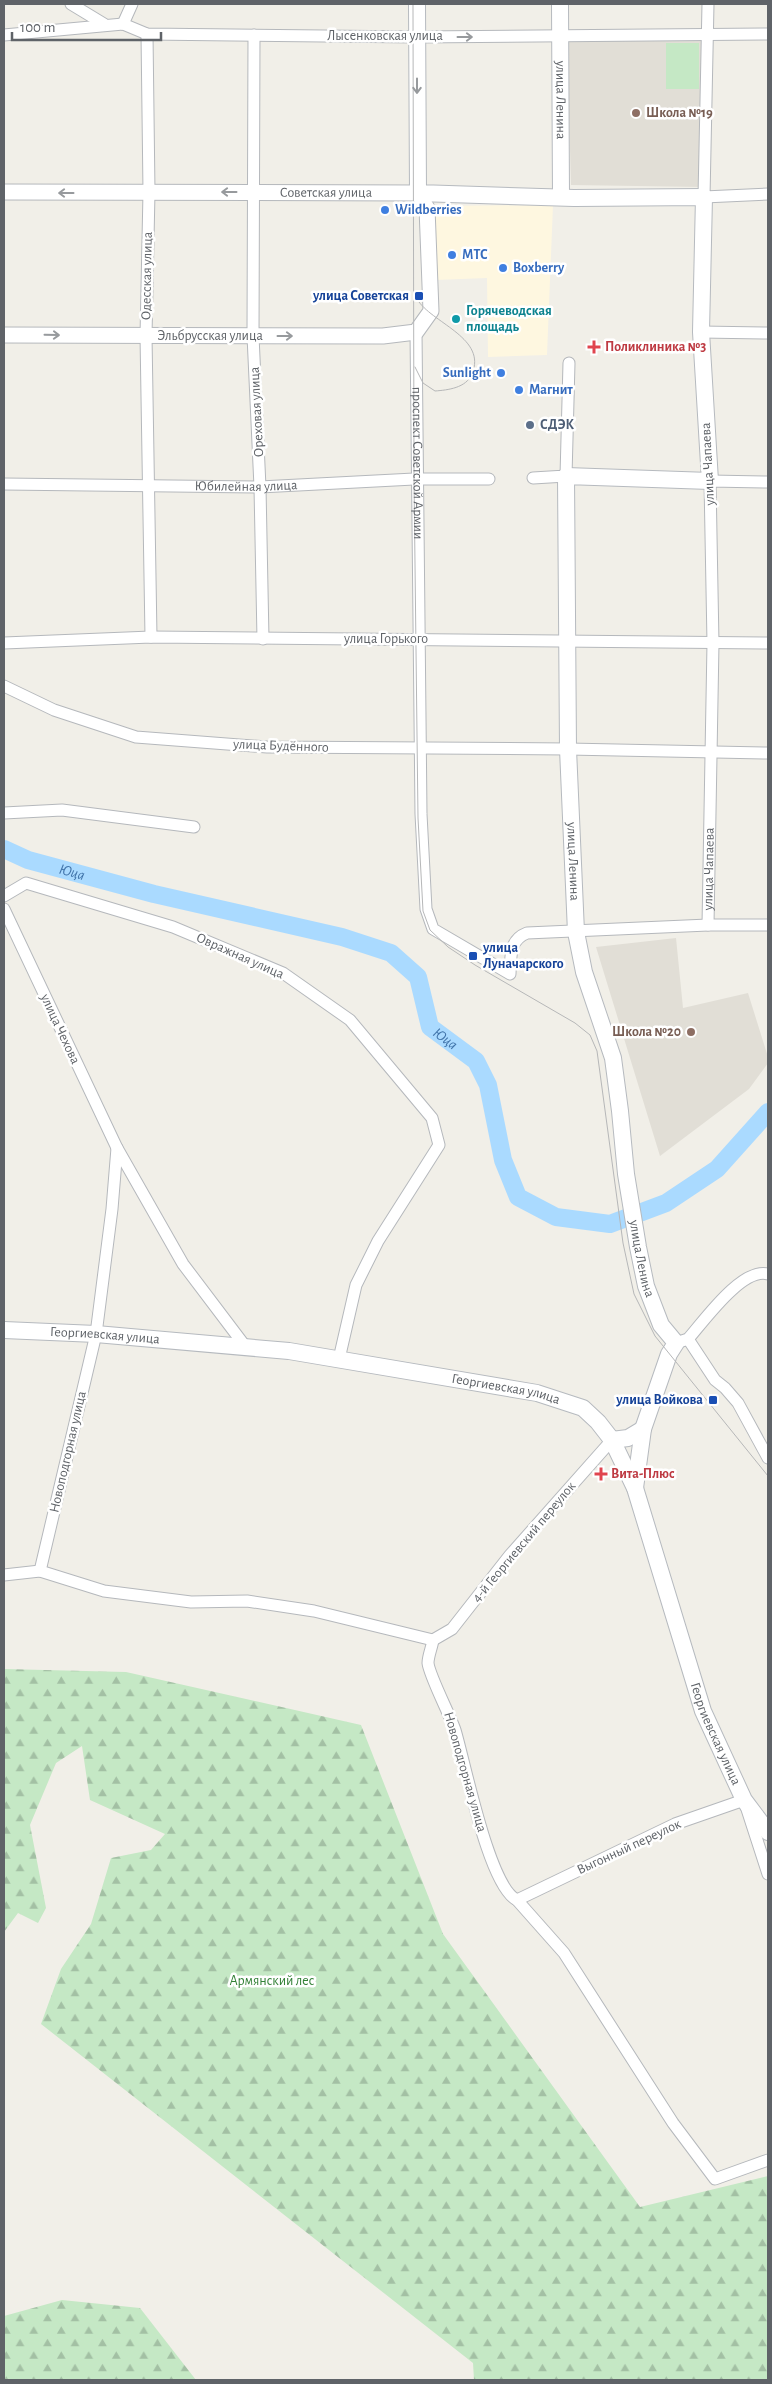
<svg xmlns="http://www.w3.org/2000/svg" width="772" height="2384" font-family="'Alegreya Sans',sans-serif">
<defs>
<pattern id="forest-firs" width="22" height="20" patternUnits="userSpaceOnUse" patternTransform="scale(1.25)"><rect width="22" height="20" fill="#c5e8c5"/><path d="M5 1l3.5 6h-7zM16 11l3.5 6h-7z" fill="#a3c0a4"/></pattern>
</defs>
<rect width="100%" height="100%" fill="#f1efe8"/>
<path fill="#fef7e0" d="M553,205L547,355L488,357L487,278L436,280L435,206Z"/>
<g fill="#e1ded6">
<path d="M706,37L702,187L571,185L567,41Z"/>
<path d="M676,938L683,1008L748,993L768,1057V1063L749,1089L660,1156L596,947Z"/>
</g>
<rect fill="#c5e8c5" x="666" y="43" width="33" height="46"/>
<g fill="url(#forest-firs)">
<path d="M4,1669L126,1672L361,1725L443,1934L640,2207L768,2176V2380H474L473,2363L41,2024L61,1969L91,1924L111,1858L151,1850L165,1834L90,1800L82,1746L56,1763L30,1825L46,1908L38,1923L18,1913L4,1932Z"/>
<path d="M62,2300L140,2308L196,2380H4V2316Z"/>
</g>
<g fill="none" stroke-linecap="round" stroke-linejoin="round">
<path stroke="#aadaff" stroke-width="18" id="s1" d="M4,849L28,860L154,894L342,937L391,953L418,977L430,1027L476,1061L488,1085L503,1160L518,1197L556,1217L610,1224L666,1203L717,1169L768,1112"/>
<g stroke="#b5b8bc" stroke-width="13">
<g id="minor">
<path d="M71,4L104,24"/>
<path d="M708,4L704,197L768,194"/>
<path d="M123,24L132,4"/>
<path d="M147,34L149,192L146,336L151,637"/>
<path d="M4,35L123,24L147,34L417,37L768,34"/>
<path d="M254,35L253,336L260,487L263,639"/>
<path id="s2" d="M416,332L421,814L426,909L433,929L510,974C511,956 509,940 527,933L708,925H768"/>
<path d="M701,332L768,333"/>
<path d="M533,478L566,476L569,363"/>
<path id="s3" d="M4,484L260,487L414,479H489"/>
<path d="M4,643L151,637L768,643"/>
<path d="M4,686L54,710L136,737L267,747L568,749L768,753"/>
<path d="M4,813L62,810L194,827"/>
<path d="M4,896L26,883L173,927L283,973L350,1020L432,1118L439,1145L378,1241L356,1285L339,1359"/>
<path d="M4,909L117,1148L183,1264L245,1346"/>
<path id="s4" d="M708,925L713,643L710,481L768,482"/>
<path d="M688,1339L715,1380L725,1388L738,1403L768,1458"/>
<path d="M682,1341L688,1339C704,1321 742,1267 768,1274"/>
<path d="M40,1571L96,1334L112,1209L117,1148"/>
<path d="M4,1575L40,1571L104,1591L191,1602L247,1601L314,1611L433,1640C432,1647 428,1656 428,1663C429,1675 450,1715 455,1730C465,1763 489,1887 517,1900L564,1953L673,2123L715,2179L768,2160"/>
<path d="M433,1640L452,1629L510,1555L612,1440"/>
<path d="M517,1900L675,1824L744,1800L768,1874"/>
</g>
</g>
<g stroke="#b5b8bc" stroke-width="17">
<g id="tertiary">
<path id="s5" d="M4,192L418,193L427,208L431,311L416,332L383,336L4,335"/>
</g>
</g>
<g stroke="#b6babf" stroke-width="18">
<g id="secondary">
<path id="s6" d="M417,4L418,193L574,198L704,197L701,332L710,481L566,476L568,749L576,932L584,972L613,1058L620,1111L626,1174L638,1247L646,1286L661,1325L676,1343L669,1354L643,1429L635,1488"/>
<path id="s7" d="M560,4L561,197"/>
<path id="s8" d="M4,1330L96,1334L289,1351L537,1393L583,1408L598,1422L612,1440L635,1488L703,1711L744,1800L768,1832"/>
<path d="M612,1440L628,1438L643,1429"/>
</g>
</g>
<use href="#minor" stroke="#fff" stroke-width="11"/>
<use href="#tertiary" stroke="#fff" stroke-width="15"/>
<use href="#secondary" stroke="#fff" stroke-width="16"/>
<g stroke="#b6b7b8" stroke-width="1">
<path d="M413,4L414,479L418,818L423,911L430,930L448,947L475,965L575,1023L590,1035L597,1051L623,1243L634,1294L655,1336L768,1476"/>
<path d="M415,367L423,383L435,391C448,390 466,388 472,374C487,339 435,324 419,302"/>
</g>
</g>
<defs><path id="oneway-shaft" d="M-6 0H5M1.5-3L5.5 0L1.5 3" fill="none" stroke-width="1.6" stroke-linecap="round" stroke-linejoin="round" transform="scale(1.25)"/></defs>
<g stroke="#979a9d">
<use href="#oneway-shaft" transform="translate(465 37)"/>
<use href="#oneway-shaft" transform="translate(417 86) rotate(90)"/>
<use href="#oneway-shaft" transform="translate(229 192) rotate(-180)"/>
<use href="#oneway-shaft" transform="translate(66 193) rotate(-180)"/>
<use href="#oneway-shaft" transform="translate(52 335) rotate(1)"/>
<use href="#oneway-shaft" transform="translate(285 336)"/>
</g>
<g fill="#8d6e63" stroke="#fff" stroke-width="2">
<circle cx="636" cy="113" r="5"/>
<circle cx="691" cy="1032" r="5"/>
</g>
<g fill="#3f7fe0" stroke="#fff" stroke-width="2">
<circle cx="385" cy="210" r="5"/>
<circle cx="452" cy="255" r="5"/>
<circle cx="503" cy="268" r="5"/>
<circle cx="501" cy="373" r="5"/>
<circle cx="519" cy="390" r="5"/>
</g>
<g fill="#1a4fb4" stroke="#fff" stroke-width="2">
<rect x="414" y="291" width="10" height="10" rx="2.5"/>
<rect x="468" y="951" width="10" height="10" rx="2.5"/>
<rect x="708" y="1395" width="10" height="10" rx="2.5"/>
</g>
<circle fill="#0f9aa8" stroke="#fff" stroke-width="2" cx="456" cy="319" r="5"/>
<g fill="#e0444e" stroke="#fff" stroke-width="2">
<path d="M591.5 339.5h5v5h5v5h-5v5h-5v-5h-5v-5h5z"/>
<path d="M598.5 1466.5h5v5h5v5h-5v5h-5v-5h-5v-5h5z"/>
</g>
<circle fill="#5c6f8a" stroke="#fff" stroke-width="2" cx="530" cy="425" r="5"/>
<g text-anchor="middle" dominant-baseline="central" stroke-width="5" stroke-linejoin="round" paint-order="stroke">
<g font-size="14" fill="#5f6368" stroke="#fff">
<text x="385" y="36">Лысенковская улица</text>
<text stroke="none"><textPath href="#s7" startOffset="96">улица Ленина</textPath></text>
<text stroke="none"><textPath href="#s5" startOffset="322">Советская улица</textPath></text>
<text transform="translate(147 276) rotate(-89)">Одесская улица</text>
<text x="210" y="336">Эльбрусская улица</text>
<text transform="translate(257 412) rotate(-93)">Ореховая улица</text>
<text stroke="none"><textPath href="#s2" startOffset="131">проспект Советской Армии</textPath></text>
<text transform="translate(708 464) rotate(-93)">улица Чапаева</text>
<text stroke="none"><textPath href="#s3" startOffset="242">Юбилейная улица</textPath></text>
<text x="386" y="639">улица Горького</text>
<text transform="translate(281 746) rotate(2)">улица Будённого</text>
<text stroke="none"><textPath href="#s6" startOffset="1289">улица Ленина</textPath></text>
<text stroke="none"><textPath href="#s4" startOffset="56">улица Чапаева</textPath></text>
<text transform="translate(240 956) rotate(24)">Овражная улица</text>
<text transform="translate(60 1029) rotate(65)">улица Чехова</text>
<text stroke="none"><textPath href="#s6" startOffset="1694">улица Ленина</textPath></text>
<text stroke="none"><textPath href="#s8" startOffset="101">Георгиевская улица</textPath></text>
<text stroke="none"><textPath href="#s8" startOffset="506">Георгиевская улица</textPath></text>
<text transform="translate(68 1452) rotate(-77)">Новоподгорная улица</text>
<text transform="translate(524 1542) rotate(-50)">4-й Георгиевский переулок</text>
<text stroke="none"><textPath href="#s8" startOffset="941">Георгиевская улица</textPath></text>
<text transform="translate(465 1772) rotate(74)">Новоподгорная улица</text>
<text transform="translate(629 1847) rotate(-25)">Выгонный переулок</text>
</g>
<g font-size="14" font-weight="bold" fill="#785e54" stroke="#fff" text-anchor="start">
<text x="646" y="113">Школа №19</text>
<text x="681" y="1032" text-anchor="end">Школа №20</text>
</g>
<g font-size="14" font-weight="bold" fill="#366cbe" stroke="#fff" text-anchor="start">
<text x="395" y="210">Wildberries</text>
<text x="462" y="255">МТС</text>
<text x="513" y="268">Boxberry</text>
<text x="491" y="373" text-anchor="end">Sunlight</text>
<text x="529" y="390">Магнит</text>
</g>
<g font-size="14" font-weight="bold" fill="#164399" stroke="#fff" text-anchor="end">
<text x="409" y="296">улица Советская</text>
<text x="483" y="948" text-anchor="start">улица<tspan x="483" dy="16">Луначарского</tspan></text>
<text x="703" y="1400">улица Войкова</text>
</g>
<g font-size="14" font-weight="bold" fill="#0d838f" stroke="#fff" text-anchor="start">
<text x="466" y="311">Горячеводская<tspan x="466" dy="16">площадь</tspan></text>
</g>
<g font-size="14" font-weight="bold" fill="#be3a42" stroke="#fff" text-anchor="start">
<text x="605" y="347">Поликлиника №3</text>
<text x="611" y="1474">Вита-Плюс</text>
</g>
<g font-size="14" font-weight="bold" fill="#4e5e75" stroke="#fff" text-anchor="start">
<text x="540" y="425">СДЭК</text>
</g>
<g font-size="14" fill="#348238" stroke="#fff">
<text x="272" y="1981">Армянский лес</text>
</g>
<g font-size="15" font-style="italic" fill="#4174aa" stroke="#fff">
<text stroke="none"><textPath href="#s1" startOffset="72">Юца</textPath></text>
<text stroke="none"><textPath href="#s1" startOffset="508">Юца</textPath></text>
</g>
</g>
<rect width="772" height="2384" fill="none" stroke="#5f6368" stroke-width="10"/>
<path d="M12 32v8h149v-8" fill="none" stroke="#5f6368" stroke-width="2.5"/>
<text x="20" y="32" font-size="15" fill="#5f6368" stroke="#ffffff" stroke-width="4" paint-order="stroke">100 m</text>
</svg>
